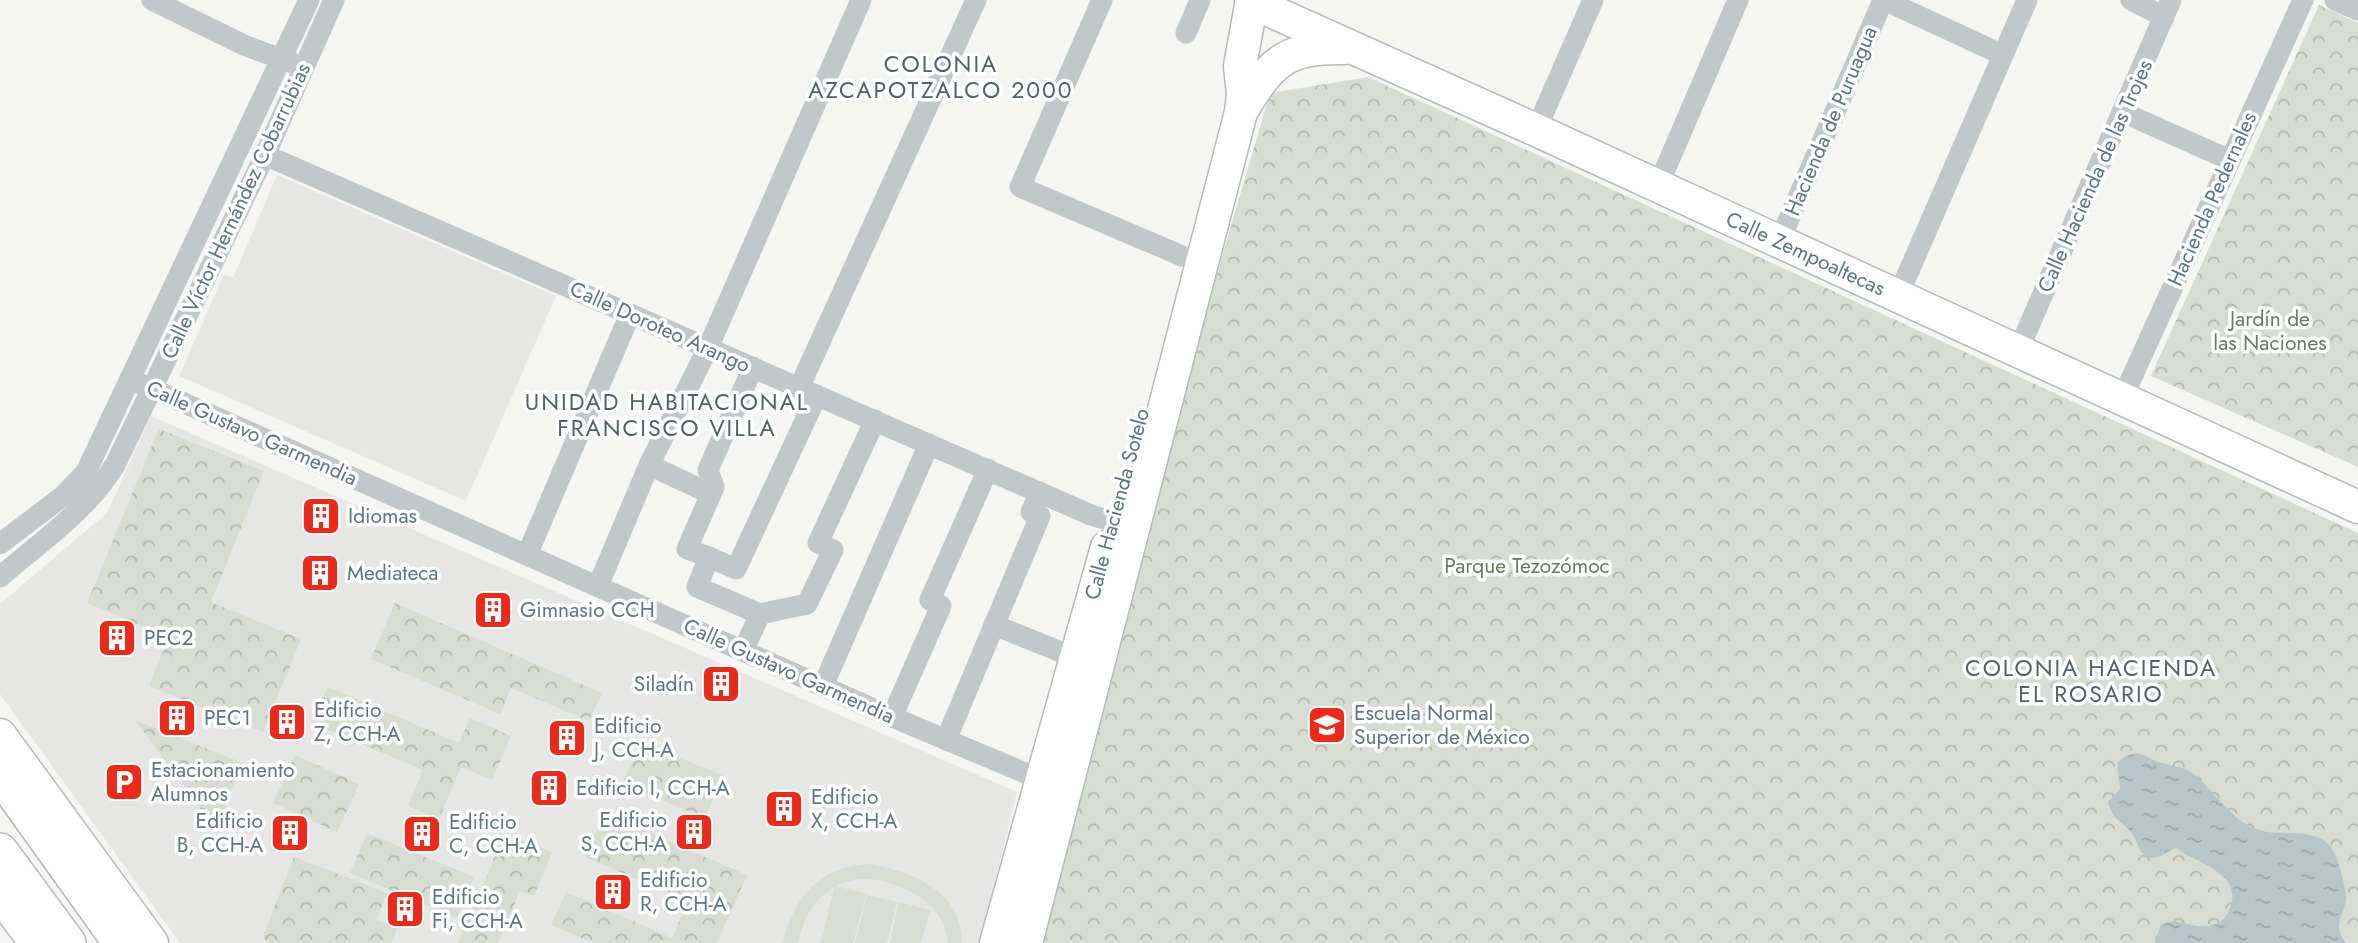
<svg xmlns="http://www.w3.org/2000/svg" width="2358" height="943" font-family="Jost,sans-serif">
<defs>
<pattern id="park-crowns" width="20" height="18" patternUnits="userSpaceOnUse" patternTransform="scale(1.75)"><rect width="20" height="18" fill="#d7ddd2"/><path d="M2 6a3 3 0 1 1 6 0M12 15a3 3 0 1 1 6 0" fill="none" stroke="#b2b8b0"/></pattern>
<pattern id="water-ripples" width="26" height="14" patternUnits="userSpaceOnUse" patternTransform="scale(1.75)"><rect width="26" height="14" fill="#b7c7c9"/><path d="M2 4q2-2 4 0t4 0M15 11q2-2 4 0t4 0" fill="none" stroke="#98a6a8"/></pattern>
</defs>
<rect width="100%" height="100%" fill="#f5f5f1"/>
<g fill="#e6e6e5">
<path d="M277,175L556,296L466,501L179,376L224,274L233,278Z"/>
<path d="M151,416L1017,792L980,943H180L0,694V604L107,513Z"/>
</g>
<g fill="url(#park-crowns)">
<path d="M2319,5L2358,23V467L2151,376Z"/>
<path d="M1368,77L2358,533V943H1043L1073,800L1192,359L1270,93Z"/>
<path d="M159,429L264,471L211,602L301,639L263,732L149,686L169,637L87,603Z"/>
<path d="M395,603L602,693L589,721L511,688L500,714L371,659Z"/>
<path d="M328,687L459,743L470,718L511,736L492,780L461,767L439,819L408,806L423,770L312,723Z"/>
<path d="M135,720L243,763L216,830Z"/>
<path d="M640,742L722,775L705,818L622,784Z"/>
<path d="M295,755L359,784L337,832L273,803Z"/>
<path d="M604,813L747,875L717,943H594L551,925L566,892L672,938L688,901L585,857Z"/>
<path d="M367,833L474,877L457,918L350,873Z"/>
<path d="M505,833L552,852L534,896L520,891L498,943H458Z"/>
<path d="M294,857L387,893L376,920L397,929L391,943H267L263,936Z"/>
</g>
<g fill="#d7ddd2">
<path d="M867,864C910,870 963,891 962,943H948C947,905 902,881 868,879C857,878 846,882 836,886L866,894L853,943H821L834,887C810,903 805,916 798,943H783C794,897 818,868 867,864Z"/>
<path d="M867,895L897,902L887,943H855Z"/>
<path d="M899,902L930,910L921,943H890Z"/>
</g>
<path fill="url(#water-ripples)" d="M2137,753C2146,755 2153,761 2162,763C2175,767 2185,766 2196,776C2216,793 2230,819 2256,829C2281,839 2318,823 2334,852C2338,858 2347,892 2346,898C2344,918 2331,923 2346,943H2155L2161,924C2177,917 2192,928 2208,926C2218,925 2225,919 2229,911C2242,882 2215,869 2195,859C2188,856 2182,852 2176,848C2167,851 2160,859 2150,858C2138,855 2138,840 2131,832C2120,819 2114,822 2108,802L2120,789C2120,779 2116,772 2118,762L2126,756Z"/>
<g fill="none" stroke-linecap="round" stroke-linejoin="round">
<g stroke="#b4bbbe" stroke-width="35">
<g id="secondary">
<path id="s1" d="M1251,2L1536,130L2358,507"/>
<path d="M1241,112C1271,62 1284,47 1345,48"/>
<path d="M0,735L152,943"/>
<path d="M0,895L36,943"/>
<path d="M996,943L1107,547"/>
<path d="M1026,943L1241,112L1243,94L1240,66L1252,0"/>
</g>
</g>
<g stroke="#b3b9bc" stroke-width="38">
<g id="primary">
<path d="M0,774L121,943"/>
<path d="M0,851L68,943"/>
</g>
</g>
<g stroke="#c2c7ca" stroke-width="21">
<path d="M152,0L246,46L293,63"/>
<path d="M1102,0L1020,187L1182,256"/>
<path d="M1884,0L2003,55"/>
<path d="M2131,0L2164,17"/>
<path d="M2335,0L2358,10"/>
<path d="M1186,33L1200,0"/>
<path d="M2122,112L2230,160"/>
<path d="M1536,130L1593,0"/>
<path d="M265,155L1091,515L1134,528"/>
<path d="M1658,186L1738,0"/>
<path d="M1779,242L1883,0"/>
<path d="M1898,296L2027,0"/>
<path d="M2018,351L2171,0"/>
<path d="M130,379L892,717L1054,785"/>
<path d="M799,388L976,0"/>
<path d="M2122,399L2303,0"/>
<path d="M649,465L711,494"/>
<path d="M0,544L63,496L86,472L309,0"/>
<path d="M527,555L630,314"/>
<path d="M709,557L687,549L714,487L708,470L753,367"/>
<path d="M0,577C40,542 87,511 115,465L265,155L334,0"/>
<path d="M598,586L649,465L708,348L861,0"/>
<path d="M760,614L697,587L709,557L736,569L817,395"/>
<path d="M760,614L807,604L833,550L818,543L875,420"/>
<path d="M994,625L1076,658"/>
<path d="M743,651L760,614"/>
<path d="M823,686L929,444"/>
<path d="M892,717L941,606L930,600L988,469"/>
<path d="M946,740L1040,516L1031,512L1040,492"/>
</g>
<use href="#secondary" stroke="#fff" stroke-width="32"/>
<use href="#primary" stroke="#fff" stroke-width="35"/>
</g>
<defs>
<g id="building-square" transform="scale(2.0125)"><rect x="-9" y="-9" width="18" height="18" rx="4" fill="#f02817" stroke="#fff"/><path d="M-4-6H4V6H1V3H-1V6H-4ZM-2.5-4.3h1.7v1.8h-1.7ZM.8-4.3h1.7v1.8H.8ZM-2.5-1h1.7V.8h-1.7ZM.8-1h1.7V.8H.8Z" fill="#fff"/></g>
<g id="school-square" transform="scale(2.0125)"><rect x="-9" y="-9" width="18" height="18" rx="4" fill="#f02817" stroke="#fff"/><path d="M0-5L7-2L0 1L-7-2ZM-4 1L0 2.5L4 1V4Q0 6-4 4Z" fill="#fff"/></g>
<g id="parking-square" transform="scale(2.0125)"><rect x="-9" y="-9" width="18" height="18" rx="4" fill="#f02817" stroke="#fff"/><path d="M-3.5-5.5H1a3.5 3.5 0 0 1 0 7H-1V5.5H-3.5ZM-1-3.4V-.6H.8a1.4 1.4 0 0 0 0-2.8Z" fill="#fff"/></g>
</defs>
<g fill-rule="evenodd">
<use href="#building-square" x="321" y="516"/>
<use href="#building-square" x="320" y="573"/>
<use href="#building-square" x="493" y="610"/>
<use href="#building-square" x="117" y="638"/>
<use href="#building-square" x="721" y="684"/>
<use href="#building-square" x="177" y="718"/>
<use href="#building-square" x="287" y="722"/>
<use href="#school-square" x="1327" y="725"/>
<use href="#building-square" x="567" y="738"/>
<use href="#parking-square" x="124" y="782"/>
<use href="#building-square" x="549" y="788"/>
<use href="#building-square" x="784" y="809"/>
<use href="#building-square" x="694" y="832"/>
<use href="#building-square" x="290" y="833"/>
<use href="#building-square" x="422" y="834"/>
<use href="#building-square" x="613" y="892"/>
<use href="#building-square" x="405" y="909"/>
</g>
<g text-anchor="middle" dominant-baseline="central" stroke-width="7" stroke-linejoin="round" paint-order="stroke">
<g font-size="21" fill="#5e767f" stroke="#fff">
<text transform="translate(1831 121) rotate(-67)">Hacienda de Puruagua</text>
<text transform="translate(2095 176) rotate(-66)">Calle Hacienda de las Trojes</text>
<text transform="translate(2212 199) rotate(-66)">Hacienda Pedernales</text>
<text transform="translate(236 211) rotate(-65)">Calle Víctor Hernández Cobarrubias</text>
<text stroke="none"><textPath href="#s1" startOffset="609">Calle Zempoaltecas</textPath></text>
<text transform="translate(660 327) rotate(24)">Calle Doroteo Arango</text>
<text transform="translate(252 433) rotate(24)">Calle Gustavo Garmendia</text>
<text transform="translate(1117 504) rotate(-75)">Calle Hacienda Sotelo</text>
<text transform="translate(789 671) rotate(24)">Calle Gustavo Garmendia</text>
</g>
<g font-size="21" fill="#6a7b61" stroke="#fff">
<text x="2270" y="319">Jardín de<tspan x="2270" dy="24">las Naciones</tspan></text>
<text x="1527" y="566">Parque Tezozómoc</text>
</g>
<g font-size="21" fill="#5e767f" stroke="#fff" text-anchor="start">
<text x="348" y="516">Idiomas</text>
<text x="347" y="573">Mediateca</text>
<text x="520" y="610">Gimnasio CCH</text>
<text x="144" y="638">PEC2</text>
<text x="694" y="684" text-anchor="end">Siladín</text>
<text x="314" y="710">Edificio<tspan x="314" dy="24">Z, CCH-A</tspan></text>
<text x="1354" y="713">Escuela Normal<tspan x="1354" dy="24">Superior de México</tspan></text>
<text x="204" y="718">PEC1</text>
<text x="594" y="726">Edificio<tspan x="594" dy="24">J, CCH-A</tspan></text>
<text x="151" y="770">Estacionamiento<tspan x="151" dy="24">Alumnos</tspan></text>
<text x="576" y="788">Edificio I, CCH-A</text>
<text x="811" y="797">Edificio<tspan x="811" dy="24">X, CCH-A</tspan></text>
<text x="667" y="820" text-anchor="end">Edificio<tspan x="667" dy="24">S, CCH-A</tspan></text>
<text x="263" y="821" text-anchor="end">Edificio<tspan x="263" dy="24">B, CCH-A</tspan></text>
<text x="449" y="822">Edificio<tspan x="449" dy="24">C, CCH-A</tspan></text>
<text x="640" y="880">Edificio<tspan x="640" dy="24">R, CCH-A</tspan></text>
<text x="432" y="897">Edificio<tspan x="432" dy="24">Fi, CCH-A</tspan></text>
</g>
<g font-size="23" letter-spacing="2" fill="#506269" stroke="#fff">
<text x="941" y="64">COLONIA<tspan x="941" dy="26">AZCAPOTZALCO 2000</tspan></text>
<text x="667" y="402">UNIDAD HABITACIONAL<tspan x="667" dy="26">FRANCISCO VILLA</tspan></text>
<text x="2091" y="668">COLONIA HACIENDA<tspan x="2091" dy="26">EL ROSARIO</tspan></text>
</g>
</g>
</svg>
